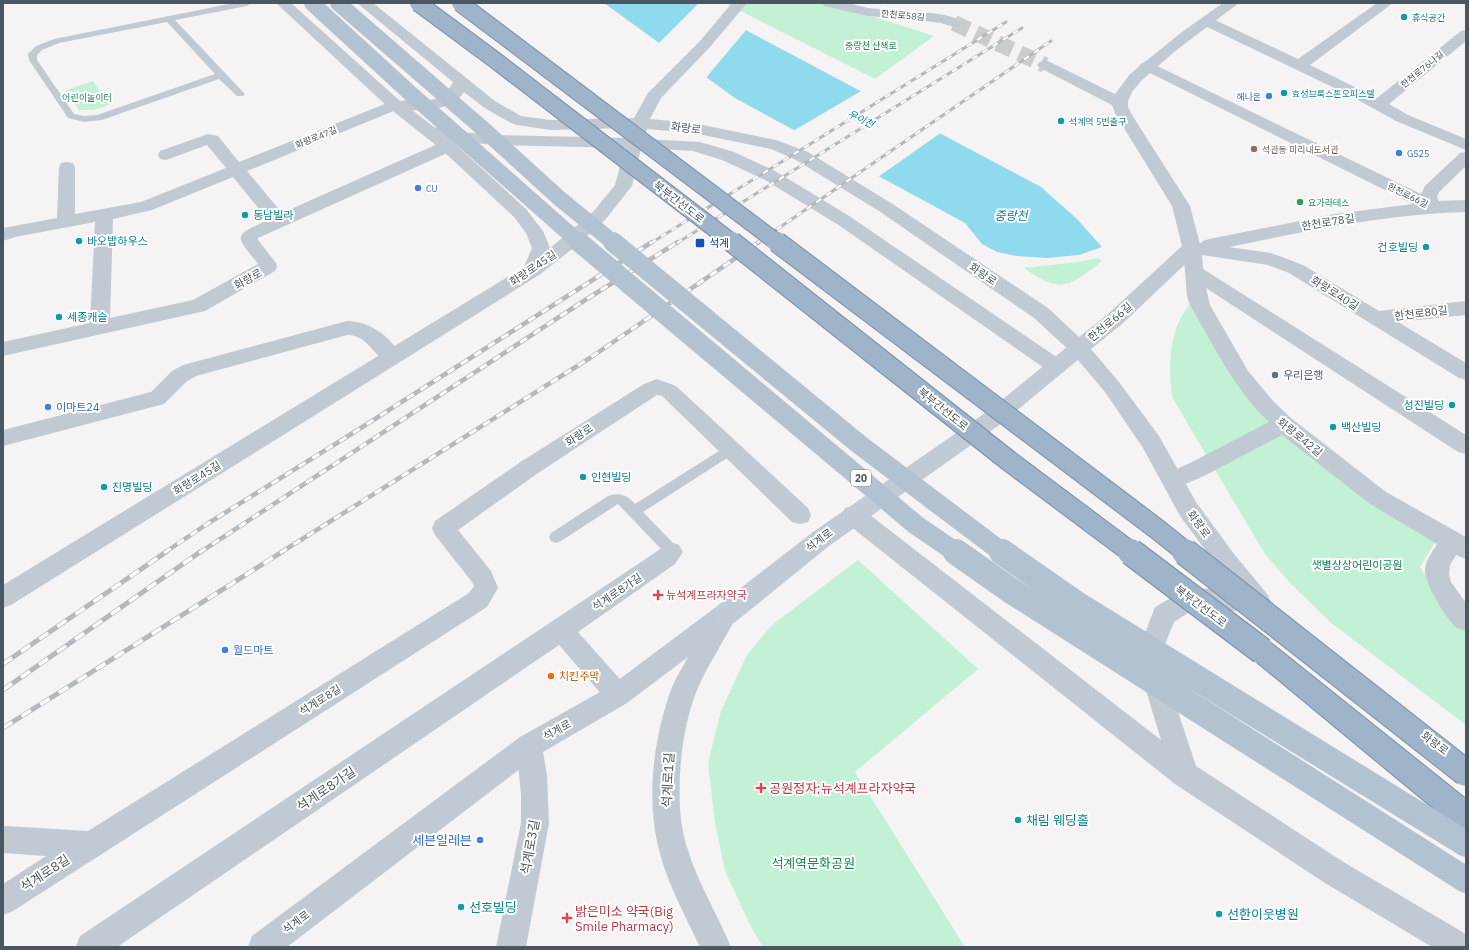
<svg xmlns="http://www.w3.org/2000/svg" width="1469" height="950" font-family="'IBM Plex Sans','Noto Sans KR',sans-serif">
<rect width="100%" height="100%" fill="#f5f3f3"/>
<g fill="#c3f1d5">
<path d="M725,3H830L934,36L875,79Z"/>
<path d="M93,81L109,105L94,110H79L66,90Z"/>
<path d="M1098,258L1102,261L1101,262C1069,287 1060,294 1024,268L1078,262Z"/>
<path d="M1191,302L1243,389L1437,539L1420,567L1447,609L1466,631V725L1330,622L1290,583L1265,554L1172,397C1169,373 1169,349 1177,326C1180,318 1186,310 1191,302Z"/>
<path d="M858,560L978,669L855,772L965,947H763L752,929L725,871L715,823L708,763L721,711L747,655L772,625Z"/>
</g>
<path fill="#90daee" d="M604,3H695L1041,187L1077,219L1102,247L1079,255L1046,258L1017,256L997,252L982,244L965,223L735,98Z"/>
<g fill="#f5f3f3">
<path d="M699,3L747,29L705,79L658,44Z"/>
<path d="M863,90L942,132L878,177L793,131Z"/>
</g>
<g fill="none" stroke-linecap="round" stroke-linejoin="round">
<path stroke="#caccce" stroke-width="16" stroke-dasharray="16 8" stroke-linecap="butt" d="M954,23L1045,65"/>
<g stroke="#7690ad" stroke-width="2">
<path id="trunk" d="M1262,640L1271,643L1466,799V831L1456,827L1253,659L1250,651L1253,643Z"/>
</g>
<g fill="#c1cad2" fill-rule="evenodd">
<path d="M234,3H251L247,6L175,20L243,92L245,94L243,96H237L219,79L102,120L84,122L68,118L29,60L28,54L36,46L54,39ZM167,22L215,74L97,115L84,116L74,114L37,60V55L42,50L59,43Z"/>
<path d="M730,444L735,445L736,449L735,453L643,512L673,543L678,552L676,556L671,558L666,556L663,551L618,504L561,541L556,543L551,541L549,537L551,533L608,496C620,492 627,495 635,504Z"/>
</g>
<g fill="#c1cad2" fill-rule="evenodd">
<path d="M1377,3H1393L1310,65L1377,98L1461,31L1466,30V41L1389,104L1408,115L1466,139V150L1396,121L1349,95L1203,25L1201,22L1203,19L1208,18L1213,19L1298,59Z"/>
<path d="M915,12C927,13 954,13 961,23L959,26L954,27L941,23L910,19L908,16L910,13Z"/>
<path d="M1147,61L1421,194L1425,186L1460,153L1466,152V166L1439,192L1437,197L1439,201L1466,200V212C1386,214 1307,231 1229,247L1271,253L1303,265L1379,311L1466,301V315L1398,322L1466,363V380L1459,378L1289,273L1268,265L1202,255L1203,269L1466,435V454L1458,452L1206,288L1210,305L1248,371L1273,401L1291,418L1386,492L1466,537V559L1456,555L1450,565L1449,574L1451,582L1466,603V631C1463,630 1460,629 1457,628C1446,619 1424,583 1425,569C1426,560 1433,551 1437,544L1370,504L1282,435L1206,475L1181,486L1173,489L1165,486L1162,480L1165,474L1190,463L1269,422C1234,389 1214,346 1190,305L1187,296L1183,248L1186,244L1192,242L1201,243L1203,241L1209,239L1335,214L1413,204L1142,69L1139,66L1142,63Z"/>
<path d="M395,100L401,102L403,105L401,108L247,171L282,213L442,142L448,141L454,142L456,146L454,150L258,238V240L276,263L277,267L275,271L205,311L3,356V342L90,323L95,222L15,237L3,241V228L57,218L59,167L61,163L67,162L73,163L75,167V214L141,202L226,168L207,145L166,160L160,159L158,155L160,151L208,134L218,136L239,162ZM233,177L268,220C232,236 235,235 258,264L193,300L110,318L113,219L152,210Z"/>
<path d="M347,321C370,321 391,337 402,357L399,362C376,369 372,334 347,335L196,376L186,382L164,404L3,446V430L151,392L172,371L183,365Z"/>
<path d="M657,379L676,386L808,508L811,515L808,522L800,524L792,522L662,396L657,395L538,473L458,530L491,571L498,588L487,607L13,911L3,915V884L46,856L3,853V827L6,826L88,831L469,593L474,586L472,582L435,535L432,528L435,521L522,461L644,384Z"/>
<path d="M671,542L679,545L683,552L675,564L578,632L627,687L631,695L627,703L618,707L609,703L559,645L117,947H76L80,936L659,550L663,545Z"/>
<path d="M529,733L538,737L542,746L547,775L549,823L526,947H496L521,823V794L516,746L520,737Z"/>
</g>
<g fill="#c1cad2" fill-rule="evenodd">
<path d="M276,3H291L400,101C422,96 440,109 453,82L357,3H373L495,101L521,116L550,120L634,118L648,93L700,41L732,3H747L710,47L661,98L650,119L693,123L776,140L808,152L891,203L1048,308L1079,337L1108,314L1182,246L1172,206L1116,115L1112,105L1040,68L1037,65L1040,62L1045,60L1050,62L1115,94L1130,74L1182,32L1223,3H1239L1174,52L1141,81L1132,92L1128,101V107L1132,115L1190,206L1201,248L1198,252L1122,324L1091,349L1119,382L1159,436L1196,502L1234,554L1268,595L1271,602L1268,609L1264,611L1262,616L1253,619L1238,611L1194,609L1174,622L1160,657L1196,766L1345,863L1466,934V947H1432L1325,883L1175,784L845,522L842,515L845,508L853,506L861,508L1161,740L1136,657L1155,607L1183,591L1191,588L1235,590L1180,516L1143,448L1105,392L1072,353L1034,318L879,211L796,160L771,149L693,133L647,129L644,139L700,142L734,152L777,172L849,216L1064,362L1067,367L1064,372L1057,374L1050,372L837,224L765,180L722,160L693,151L641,148L632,186L605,220L576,246L539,275L11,605L3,608V585L524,267L532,248L526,233L514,217L442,150L389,108ZM464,92L483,107L511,123L517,125L550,130L630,128L628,138L496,135L450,131L434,127L412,110C431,111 452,109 464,92ZM452,141L496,145L625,148L615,185L593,212L550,248L543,231L526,209Z"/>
<path d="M822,3H848L868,8L915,12L920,13L922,16L920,19L915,20L868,16L824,6Z"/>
<path d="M725,604L734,607L737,615C725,640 708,664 697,690C680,731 673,805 687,847C697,882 717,913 731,947H700C685,915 666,881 658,846C646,795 654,736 672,687C676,677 683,667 688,657L627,703L538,755L287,947H248L252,936L520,737L609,687L716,607Z"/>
</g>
<path fill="#c1cbd6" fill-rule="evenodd" d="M1079,341L1086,343L1089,348L1086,353L1002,423L829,546L734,623L725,626L716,623L713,615L716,607L813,532L988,411L1072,343Z"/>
<use href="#trunk" fill="#9fb4c9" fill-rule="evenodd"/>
<g stroke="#b5b8bd" stroke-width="3">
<g id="rail-far2">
<path d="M651,243L1006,22"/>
<path d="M677,243L1022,28"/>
<path d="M757,243L1051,41"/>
</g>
</g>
<g stroke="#b5b8bd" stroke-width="4.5">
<g id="rail-far1">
<path d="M164,553L207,524L353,433L652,242"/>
<path d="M199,553L582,302L678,242"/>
<path d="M280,553L590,358L759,242"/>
</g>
</g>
<g stroke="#b5b8bd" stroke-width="5">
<g id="rail">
<path d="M3,664L166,552"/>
<path d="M3,690L200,552"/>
<path d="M3,728L282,552"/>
</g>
</g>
<use href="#rail-far2" stroke="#fff" stroke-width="2" stroke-dasharray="6" stroke-linecap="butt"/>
<use href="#rail-far1" stroke="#fff" stroke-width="3" stroke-dasharray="8" stroke-linecap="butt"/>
<use href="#rail" stroke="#fff" stroke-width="3.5" stroke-dasharray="11" stroke-linecap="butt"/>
<g stroke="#7690ad" stroke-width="18" stroke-linecap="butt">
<g id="trunk-bridge-far2">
<path d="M418,3L495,60L733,243"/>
<path d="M460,3L778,243"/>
</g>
</g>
<g stroke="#7690ad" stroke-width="22" stroke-linecap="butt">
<g id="trunk-bridge-far1">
<path d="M732,242L1009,461L1132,553"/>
<path d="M777,242L1157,529L1187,553"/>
</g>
</g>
<g stroke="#7690ad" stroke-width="28" stroke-linecap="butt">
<g id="trunk-bridge">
<path d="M1131,552L1262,651"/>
<path d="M1185,552L1466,773"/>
</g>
</g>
<g stroke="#b3c2d1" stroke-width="16">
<path d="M312,3L411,94L580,243"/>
<path d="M338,3L481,127L559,198L614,243"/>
</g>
<g stroke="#b3c2d1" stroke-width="20">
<path d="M579,242L916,525L957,553"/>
<path d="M613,242L860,445L1003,553"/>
</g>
<g stroke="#b3c2d1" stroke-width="26">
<path d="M956,552L1013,592L1466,880"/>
<path d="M1002,552L1075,603L1466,844"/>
</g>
<use href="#trunk-bridge-far2" stroke="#9fb4c9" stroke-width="16"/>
<use href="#trunk-bridge-far1" stroke="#9fb4c9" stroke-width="20"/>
<use href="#trunk-bridge" stroke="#9fb4c9" stroke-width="26"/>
</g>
<g fill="#0f9aa8" stroke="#fff" stroke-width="1.5">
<circle cx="1404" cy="17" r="4"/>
<circle cx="1284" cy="93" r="4"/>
<circle cx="1061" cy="121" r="4"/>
<circle cx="245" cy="215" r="4"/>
<circle cx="79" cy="241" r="4"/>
<circle cx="1426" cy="247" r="4"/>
<circle cx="59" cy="317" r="4"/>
<circle cx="1452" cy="405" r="4"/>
<circle cx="1333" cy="427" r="4"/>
<circle cx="583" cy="477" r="4"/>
<circle cx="104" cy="487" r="4"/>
<circle cx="1018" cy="820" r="4"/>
<circle cx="461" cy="907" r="4"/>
<circle cx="1219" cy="914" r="4"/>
</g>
<g fill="#3f7fe0" stroke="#fff" stroke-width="1.5">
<circle cx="1269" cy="96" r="4"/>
<circle cx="1399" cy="153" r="4"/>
<circle cx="418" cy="188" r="4"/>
<circle cx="48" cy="407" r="4"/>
<circle cx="225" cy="650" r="4"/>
<circle cx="480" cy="840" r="4"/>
</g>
<circle fill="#8d6e63" stroke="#fff" stroke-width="1.5" cx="1254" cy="149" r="4"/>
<circle fill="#2e9e5b" stroke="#fff" stroke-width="1.5" cx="1300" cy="202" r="4"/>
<rect fill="#1a4fb4" stroke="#fff" stroke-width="1.5" x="695" y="238" width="10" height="10" rx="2"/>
<circle fill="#5c6f8a" stroke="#fff" stroke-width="1.5" cx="1275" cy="375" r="4"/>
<g fill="#e0444e" stroke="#fff" stroke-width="1.5">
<path d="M656 589h4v4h4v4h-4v4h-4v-4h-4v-4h4z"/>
<path d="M759 782h4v4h4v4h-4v4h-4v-4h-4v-4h4z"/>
<path d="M565 912h4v4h4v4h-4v4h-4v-4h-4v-4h4z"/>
</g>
<circle fill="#e8710a" stroke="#fff" stroke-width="1.5" cx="551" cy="676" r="4"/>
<g text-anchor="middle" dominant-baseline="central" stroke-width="4" stroke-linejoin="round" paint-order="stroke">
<g font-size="9" fill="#4a5661" stroke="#fff">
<text transform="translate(903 15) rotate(5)">한천로58길</text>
<text transform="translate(1422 69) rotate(-39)">한천로76나길</text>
<text transform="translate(316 137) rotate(-22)">화랑로47길</text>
<text transform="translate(1408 195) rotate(26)">한천로66길</text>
</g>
<g font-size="9" fill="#0d838f" stroke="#fff" text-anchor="start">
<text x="1412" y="17">휴식공간</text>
<text x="1292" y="93">효성브룩스톤오피스텔</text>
<text x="1069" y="121">석계역 5번출구</text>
</g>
<g font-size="9" fill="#17864f" stroke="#fff">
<text x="871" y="45">중랑천 산책로</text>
<text x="87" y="97">어린이놀이터</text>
</g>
<g font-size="9" fill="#366cbe" stroke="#fff" text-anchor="start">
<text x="1261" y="96" text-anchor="end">해나온</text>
<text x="1407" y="153">GS25</text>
<text x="426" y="188">CU</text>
</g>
<g font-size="9" fill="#785e54" stroke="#fff" text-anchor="start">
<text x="1262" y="149">석관동 미리내도서관</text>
</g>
<g font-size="9" fill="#27864d" stroke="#fff" text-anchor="start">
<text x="1308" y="202">요가라테스</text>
</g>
<g font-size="10" font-style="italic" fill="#0c7c9b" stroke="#fff">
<text transform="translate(861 119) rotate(26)">우이천</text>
</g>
<rect fill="#fff" stroke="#808990" stroke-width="1" x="851" y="470" width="20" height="16" rx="3"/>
<g font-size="10" font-weight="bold" fill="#4a5661">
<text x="861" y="478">20</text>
</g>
<g font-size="11" fill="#4a5661" stroke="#fff">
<text transform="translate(686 128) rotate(7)">화랑로</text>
<text transform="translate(679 202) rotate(38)">북부간선도로</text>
<text transform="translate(1328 222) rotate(-9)">한천로78길</text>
<text transform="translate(533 268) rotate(-34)">화랑로45길</text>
<text transform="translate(983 274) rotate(34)">화랑로</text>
<text transform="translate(248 279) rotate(-29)">화랑로</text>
<text transform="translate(1335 293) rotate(32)">화랑로40길</text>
<text transform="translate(1421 313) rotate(-7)">한천로80길</text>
<text transform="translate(1110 322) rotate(-40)">한천로66길</text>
<text transform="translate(943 409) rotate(39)">북부간선도로</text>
<text transform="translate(579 435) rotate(-33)">화랑로</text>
<text transform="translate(1300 437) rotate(39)">화랑로42길</text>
<text transform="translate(197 478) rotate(-32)">화랑로45길</text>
<text transform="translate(1199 524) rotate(54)">화랑로</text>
<text transform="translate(819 540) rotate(-37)">석계로</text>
<text transform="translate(617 592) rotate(-34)">석계로8가길</text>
<text transform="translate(1201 606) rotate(37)">북부간선도로</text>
<text transform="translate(320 700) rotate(-32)">석계로8길</text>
<text transform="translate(557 730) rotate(-29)">석계로</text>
<text transform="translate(1435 743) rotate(37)">화랑로</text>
<text transform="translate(296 922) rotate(-37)">석계로</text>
</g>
<g font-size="11" fill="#0d838f" stroke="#fff" text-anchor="start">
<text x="253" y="215">동남빌라</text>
<text x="87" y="241">바오밥하우스</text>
<text x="1418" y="247" text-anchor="end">건호빌딩</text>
<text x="67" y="317">세종캐슬</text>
<text x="1444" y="405" text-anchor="end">성진빌딩</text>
<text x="1341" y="427">백산빌딩</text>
<text x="591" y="477">인현빌딩</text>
<text x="112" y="487">진명빌딩</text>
</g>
<g font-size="11" fill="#164399" stroke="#fff" text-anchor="start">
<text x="709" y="243">석계</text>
</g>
<g font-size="11" fill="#4e5e75" stroke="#fff" text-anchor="start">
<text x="1283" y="375">우리은행</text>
</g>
<g font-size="11" fill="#366cbe" stroke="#fff" text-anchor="start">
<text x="56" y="407">이마트24</text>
<text x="233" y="650">월드마트</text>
</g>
<g font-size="11" fill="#17864f" stroke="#fff">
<text x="1357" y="565">샛별상상어린이공원</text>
</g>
<g font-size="11" fill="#be3a42" stroke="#fff" text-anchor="start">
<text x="666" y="595">뉴석계프라자약국</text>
</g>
<g font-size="11" fill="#c56008" stroke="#fff" text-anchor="start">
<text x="559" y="676">치킨주막</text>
</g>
<g font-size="12" font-style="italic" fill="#0c7c9b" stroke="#fff">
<text x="1011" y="215">중랑천</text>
</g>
<g font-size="13" fill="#4a5661" stroke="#fff">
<text transform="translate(668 780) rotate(-87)">석계로1길</text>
<text transform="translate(326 789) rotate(-34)">석계로8가길</text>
<text transform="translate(530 847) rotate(-80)">석계로3길</text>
<text transform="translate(45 873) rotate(-33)">석계로8길</text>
</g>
<g font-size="13" fill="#be3a42" stroke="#fff" text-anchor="start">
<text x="769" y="788">공원정자;뉴석계프라자약국</text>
<text x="575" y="911">밝은미소 약국(Big<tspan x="575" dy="15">Smile Pharmacy)</tspan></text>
</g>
<g font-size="13" fill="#0d838f" stroke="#fff" text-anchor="start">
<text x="1026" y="820">채림 웨딩홀</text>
<text x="469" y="907">선호빌딩</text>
<text x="1227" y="914">선한이웃병원</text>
</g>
<g font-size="13" fill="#366cbe" stroke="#fff" text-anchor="end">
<text x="472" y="840">세븐일레븐</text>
</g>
<g font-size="13" fill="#17864f" stroke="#fff">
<text x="813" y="863">석계역문화공원</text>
</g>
</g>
<rect width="1469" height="950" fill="none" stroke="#4a5661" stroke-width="8"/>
</svg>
